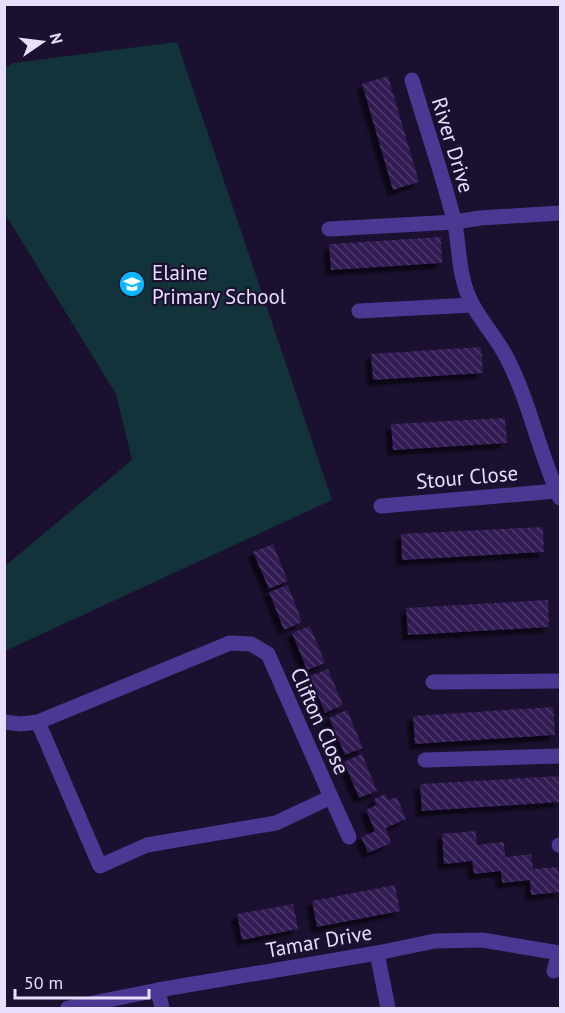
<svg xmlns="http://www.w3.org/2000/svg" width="565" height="1013" font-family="'PT Sans',sans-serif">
<defs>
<pattern id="building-back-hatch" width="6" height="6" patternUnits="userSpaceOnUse" patternTransform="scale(1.5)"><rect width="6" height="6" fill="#301a52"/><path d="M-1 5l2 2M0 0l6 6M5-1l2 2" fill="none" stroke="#4e3b6c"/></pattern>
<filter id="shadow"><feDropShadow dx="-5.5" dy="5.5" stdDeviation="1.5" flood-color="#0009"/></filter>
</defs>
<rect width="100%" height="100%" fill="#1b102f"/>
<path fill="#12333a" d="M177,42L332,500L5,651V566L132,460L116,394L5,214V68L13,63Z"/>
<g fill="url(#building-back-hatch)" filter="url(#shadow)">
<path d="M388,76L419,182L393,190L362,84Z"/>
<path d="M441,237L442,263L331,270L329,244Z"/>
<path d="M481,347L483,373L373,380L371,354Z"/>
<path d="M505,418L507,443L393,450L391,424Z"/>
<path d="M543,527L544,552L402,560L401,534Z"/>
<path d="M273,544L288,581L269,589L253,552Z"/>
<path d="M288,585L302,622L284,630L269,592Z"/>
<path d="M548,600L549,627L408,635L406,608Z"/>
<path d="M310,626L325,663L307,670L292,633Z"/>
<path d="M328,669L343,705L325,713L310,676Z"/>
<path d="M553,707L555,735L415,744L413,716Z"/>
<path d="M347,710L363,748L345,755L329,718Z"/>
<path d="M362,754L377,791L359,798L344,762Z"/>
<path d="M560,776V802L422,811L420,784Z"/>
<path d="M385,794L388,800L397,797L406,819L386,828L391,843L368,853L361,837L375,831L366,810L376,805L374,799Z"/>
<path d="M476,831L477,845L504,842L505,857L531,854L533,869L558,867L560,892L531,895L530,880L502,883L501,871L474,874L472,861L444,864L442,834Z"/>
<path d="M395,885L400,911L317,927L312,901Z"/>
<path d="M293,904L298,929L242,940L237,914Z"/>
</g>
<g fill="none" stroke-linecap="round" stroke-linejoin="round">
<g stroke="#4c3792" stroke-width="15">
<path d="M412,80C426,127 442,173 454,220C459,241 458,262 464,283C472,313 493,331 507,358C530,403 539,453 560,498"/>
<path d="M329,229L455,222L480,218L560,213"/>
<path d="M359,311L472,305"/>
<path d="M381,506L557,491"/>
<path d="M433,682L560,681"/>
<path d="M4,722L20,724L38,722L230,643L251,644L268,654L331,797L276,823L147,845L100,866L38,722"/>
<path d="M425,760L560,756"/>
<path d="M331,797L349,837"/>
<path d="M559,845H560"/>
<path d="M377,953L388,1008"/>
<path d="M158,990L162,1008"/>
<path d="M68,1008L158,990L377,953L435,941L482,940L559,953L554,971"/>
</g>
</g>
<defs>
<g id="school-disc" transform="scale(1.35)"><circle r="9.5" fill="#0ab7ff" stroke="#1b102f"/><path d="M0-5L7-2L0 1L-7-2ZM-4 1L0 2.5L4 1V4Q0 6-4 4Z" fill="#fff"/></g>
</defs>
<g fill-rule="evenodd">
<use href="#school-disc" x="132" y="284"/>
</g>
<g text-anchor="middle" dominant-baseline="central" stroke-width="4.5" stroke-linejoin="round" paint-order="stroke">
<g font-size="21" fill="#e8deff" stroke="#1b102f">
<text transform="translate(453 145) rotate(73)">River Drive</text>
<text transform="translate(467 477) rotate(-5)">Stour Close</text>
<text transform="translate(320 721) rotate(66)">Clifton Close</text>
<text transform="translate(319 941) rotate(-10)">Tamar Drive</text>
</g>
<g font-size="21" fill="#e8deff" stroke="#1b102f" text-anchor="start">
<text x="152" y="272">Elaine<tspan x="152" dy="24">Primary School</tspan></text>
</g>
</g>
<rect width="565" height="1013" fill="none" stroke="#e8deff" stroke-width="12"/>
<g transform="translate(42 42) rotate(76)" stroke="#1b102f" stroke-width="4.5" paint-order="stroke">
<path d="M0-4.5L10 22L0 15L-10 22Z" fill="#e8deff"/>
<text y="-9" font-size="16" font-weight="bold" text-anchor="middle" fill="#e8deff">N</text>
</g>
<path d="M15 989v9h134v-9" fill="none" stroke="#e8deff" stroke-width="3"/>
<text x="24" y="989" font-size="18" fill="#e8deff" stroke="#1b102f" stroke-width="4.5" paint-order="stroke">50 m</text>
</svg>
